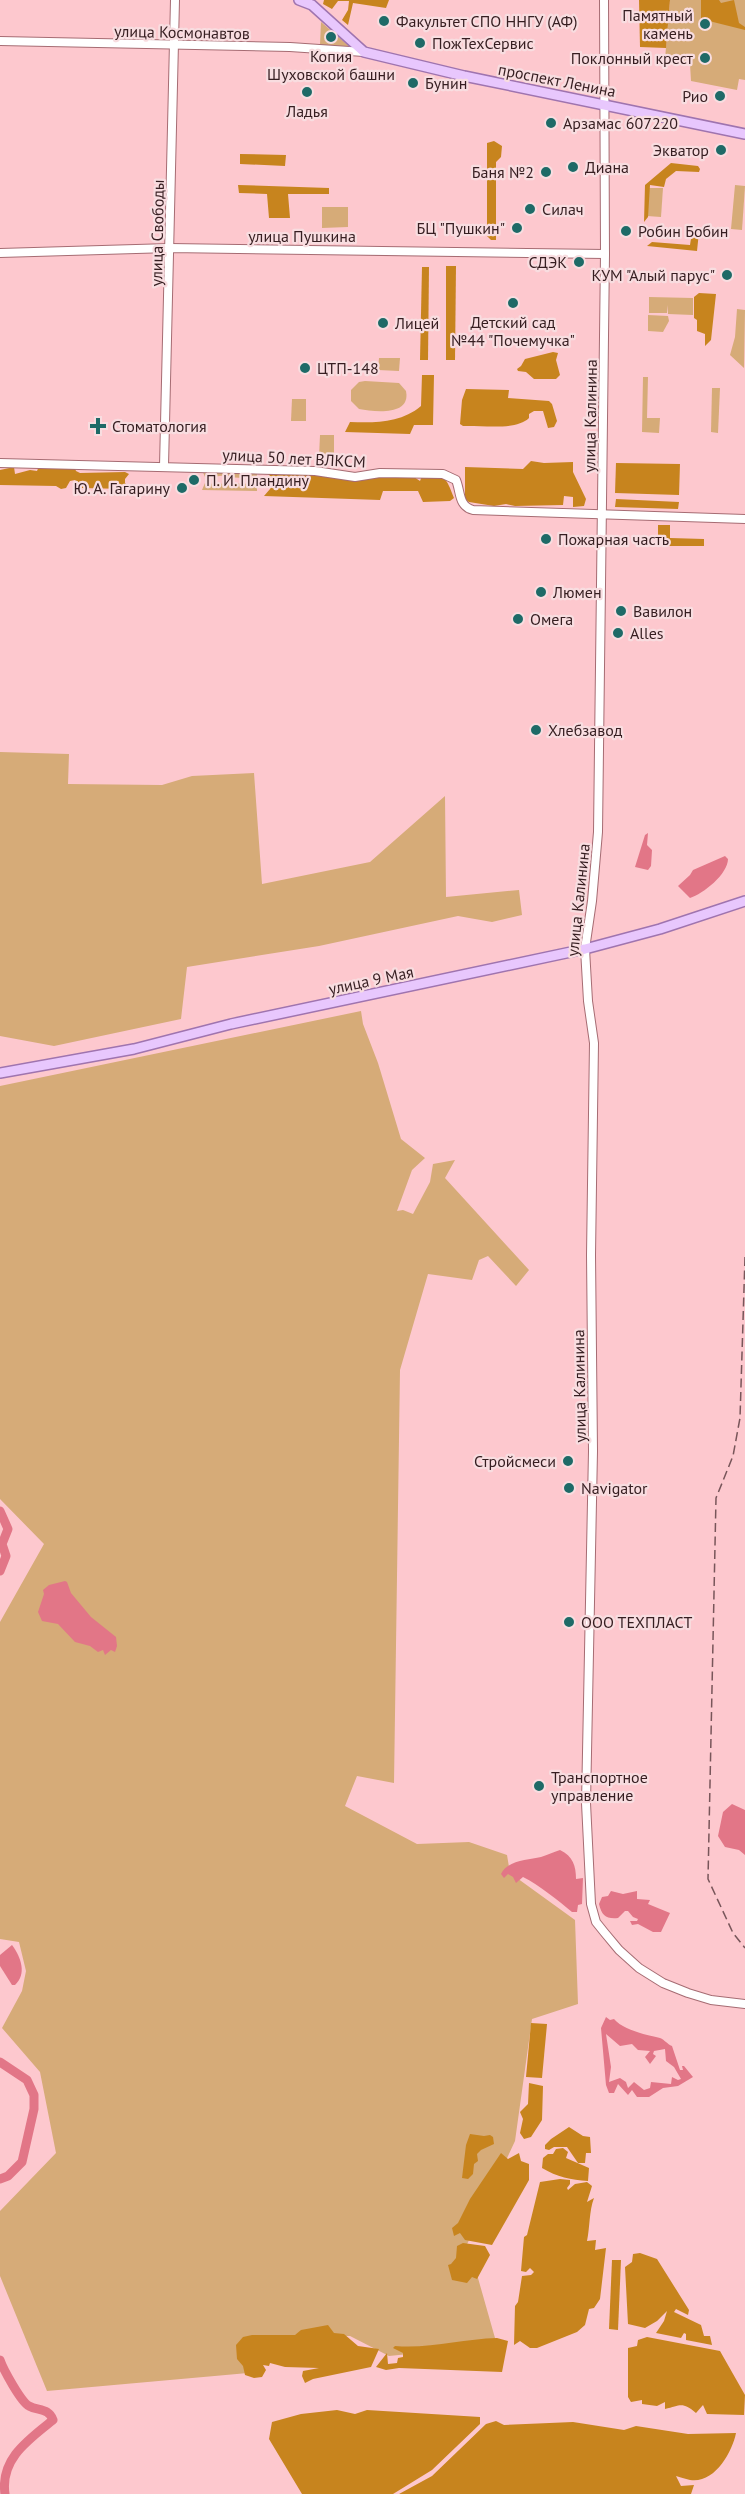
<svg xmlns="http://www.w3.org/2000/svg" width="745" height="2494" font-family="'PT Sans',sans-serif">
<rect width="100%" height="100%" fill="#fdc8ce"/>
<g fill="#d6ab78">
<path d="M670,0H745V80L739,79L737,90L691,81L690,64L665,59Z"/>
<path d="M321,22L350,47L320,45Z"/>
<path d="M735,185L745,186L742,230L731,229Z"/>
<path d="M649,188H663L661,217L647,216Z"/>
<path d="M322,207H348V227L322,228Z"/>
<path d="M649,297L693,298V315L668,314V305L667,313H649Z"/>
<path d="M737,309L745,310L744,368L730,355L735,337Z"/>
<path d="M648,315L668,316L669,321L663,332L648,331Z"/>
<path d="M379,358H400L399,371L378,370Z"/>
<path d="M643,377H648L647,418H660L659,433L642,432Z"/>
<path d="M365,381L399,383L406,391C411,416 375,412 359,409L351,401V390L359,382Z"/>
<path d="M712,388H720L718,433L711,432Z"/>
<path d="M292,399H306V421H291Z"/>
<path d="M320,435H334V457H319Z"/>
<path d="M202,470L257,471V479L228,477L227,475L212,477V475L205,477Z"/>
<path d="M205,483L211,485L212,483L216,485L220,483L224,485L227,483L257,484V491L202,490Z"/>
<path d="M0,752L69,754L68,784L162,785L192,776L254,773L262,884L370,862L445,796L446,897L519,890L522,915L492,922L458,916L319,946L187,967L181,1019L54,1046L0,1036Z"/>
<path d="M361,1011L363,1024L378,1063L401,1139L425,1158L412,1170L397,1211L403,1210L413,1214L430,1182L433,1164L455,1160L445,1178L529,1270L516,1286L488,1256L479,1260L472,1280L428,1274L400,1370L394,1783L357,1776L345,1806L417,1844L469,1842L507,1855L510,1873L575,1920L578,2004L532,2019L515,2141L456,2268L476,2271L497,2345L389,2356L350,2336H250L248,2373L47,2391L0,2276V2211L56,2153L40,2072L2,2028L22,1991L26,1971L19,1942L0,1939V1622L44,1544L0,1499V1086Z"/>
</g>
<g fill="#c7841e">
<path d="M324,0H389L386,8L353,3L348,25L342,20L348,10L349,1H338L332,9L323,4Z"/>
<path d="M639,0H670L666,48L640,47Z"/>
<path d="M701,0H719L721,3L734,0L739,23L745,27V30L701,19Z"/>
<path d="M494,141L502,146L501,157L496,162V240H491L487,236V143Z"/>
<path d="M240,154L286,155L285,166L240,164Z"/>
<path d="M671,163L698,166L700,169L699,172L676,171L666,179L664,187L650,185L648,217L644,222L645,185Z"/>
<path d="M238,185L329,188V194H288L290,218H269L267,194L239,193Z"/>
<path d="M692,232H699L697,251L647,246L652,242L690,245Z"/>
<path d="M446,266H456L455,360H446Z"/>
<path d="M422,267H429L428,360H420Z"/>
<path d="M699,293L716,294L711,340L705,346V334L697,331V320L694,318V297Z"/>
<path d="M553,352L558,353L556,360L560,375L556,379H534L526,372L518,371L517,369L521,366L525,359Z"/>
<path d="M422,375H434L433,425H414L410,434L345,432L350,422C375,423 401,423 421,406Z"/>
<path d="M466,389L509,390L508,398L549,401L552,404L557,421L554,427L548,428L543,411H534L529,414V418C516,431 481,425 463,426L460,424L462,400Z"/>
<path d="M531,461L544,463L573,462V472L586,499L584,506L573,507V497L564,496L563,505L515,506L506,504L494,506L469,502L465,499V467L523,469Z"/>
<path d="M616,463L680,464L679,495L615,493Z"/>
<path d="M39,466H74L76,471L80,473L125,472L129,474L125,479V483L128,486L127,489L82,488L75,480L70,481L66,488L61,489L56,486L0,485V470L14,467L15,474L30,470L37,471Z"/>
<path d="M270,471L414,477L420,481L422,476C446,476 445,475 454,498L450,501L423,502L418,491H383L380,500L264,496L276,482L268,474Z"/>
<path d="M616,499L679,502L678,509L615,507Z"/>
<path d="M658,525H670V538L704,539V546H658Z"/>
<path d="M531,2023L547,2024L542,2078L526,2077Z"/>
<path d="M529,2083L543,2086L542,2120L531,2137L524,2139L520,2133L523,2119L520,2112L528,2104Z"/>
<path d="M569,2127L583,2136L590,2137L591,2153H586L585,2163H578L567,2147H554L549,2150L545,2149V2145L551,2139Z"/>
<path d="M470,2134L484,2136L490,2135L493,2137L494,2144L481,2150L477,2154L478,2161L474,2164L473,2174L468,2179L462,2178L466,2145Z"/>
<path d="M563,2148L568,2152L566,2158L589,2168L588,2181C571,2180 557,2177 542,2168L543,2158L548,2154H553L556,2149Z"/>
<path d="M501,2153L508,2159L519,2153L521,2161L529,2164V2180L492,2245L465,2240L460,2233L454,2236L452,2228L458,2223L470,2199Z"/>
<path d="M560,2179L570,2180V2184L567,2188L568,2190L575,2184L587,2182L592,2186L587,2202L594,2198C589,2211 590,2227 587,2241L596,2240L595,2250L606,2248L600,2299L594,2308L589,2309L585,2325L577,2332L537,2348H530L520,2341L514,2345L515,2306L518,2302L522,2276L531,2275L534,2272L530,2268L526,2272L521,2271L524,2237L527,2235L540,2182Z"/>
<path d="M463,2243L485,2246L490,2255L477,2279L472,2277L467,2283L452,2280L448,2265L451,2264L456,2258L457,2246Z"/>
<path d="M640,2253L657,2259L689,2310L688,2315L676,2309L674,2312L701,2325L704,2336H710L712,2345L686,2340V2334L684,2333L681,2338L656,2333L664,2321L667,2311L657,2321L645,2328L628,2324L625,2267L632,2262L633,2254Z"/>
<path d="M612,2260H621L618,2330L609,2329Z"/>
<path d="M328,2325L334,2333L344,2334L358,2346L379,2349L371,2367L313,2379L305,2383L302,2376L303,2371L319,2368L285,2367L270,2363L269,2366L263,2365L266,2370L262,2377L254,2378L245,2375L243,2366L237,2359L236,2345L243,2337L252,2335H295L301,2330Z"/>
<path d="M647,2337L720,2351L745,2395L744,2415L707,2414L703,2405L696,2413C682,2401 680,2406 665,2409V2402L657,2406L642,2404V2400L631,2402L628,2397V2348L637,2346L638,2340Z"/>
<path d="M497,2338L508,2341L502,2372L399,2368L386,2370L376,2367L387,2353L388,2364L397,2363L398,2358L403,2357V2353L393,2348L395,2346C429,2349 463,2339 497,2338Z"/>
<path d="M337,2410L355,2414L367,2410L480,2417V2424L432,2470L393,2494H302L269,2439L272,2422L301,2414Z"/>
<path d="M496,2421L504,2425L573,2422L624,2430L636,2426L688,2434L736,2433C732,2453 714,2484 690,2480C685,2479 680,2477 676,2476L681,2486L694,2485L691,2494H399L432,2476L486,2424Z"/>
</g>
<g fill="#e27687" fill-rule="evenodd">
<path d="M648,833L647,845L652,850L651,866L648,870L635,867L645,835Z"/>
<path d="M725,856L728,859C728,874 703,894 690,898L678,886L690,875L693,870Z"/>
<path d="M65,1581L67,1582L71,1593L91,1617L116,1637L117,1646L115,1652L111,1650L105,1655L103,1650L98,1652L90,1646L75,1642L58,1624L42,1621L38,1612L44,1594L43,1590L49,1585Z"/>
<path d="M732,1804L745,1810V1855L739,1850L725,1847L718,1836L723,1812Z"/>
<path d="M560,1850C573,1856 576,1866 576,1879L583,1878L582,1904L578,1905L577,1912H572C559,1901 539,1885 523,1877L516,1883L513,1877L508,1874L504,1878L501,1874C508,1860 528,1860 541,1857C548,1855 553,1852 560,1850Z"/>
<path d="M611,1891L623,1894L637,1891V1899L650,1900L648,1904L670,1913L661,1932H653L638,1924L632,1925L630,1921H637L638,1919L633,1917L628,1911H625L618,1918C606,1919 602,1916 599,1904L602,1897L608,1896Z"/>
<path d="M12,1945C21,1957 27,1974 15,1985H12L0,1966V1955Z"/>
<path d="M606,2017L610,2020L614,2019C623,2030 647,2035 660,2038C665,2040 667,2044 672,2046L680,2070H683L682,2066H684L693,2077L678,2086L663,2088L649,2097H637L632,2090L628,2095L618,2084L614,2093H609L606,2085L601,2028ZM606,2034L620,2046L632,2044L638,2050L650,2051L645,2057L650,2064L656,2056L653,2054L654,2051L665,2049L666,2061L674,2067L681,2079L678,2080L672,2077L671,2084L651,2082L650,2088L644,2090L634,2082L628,2088L626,2082L620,2078L609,2082L611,2067Z"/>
</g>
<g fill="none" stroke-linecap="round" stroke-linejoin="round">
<g stroke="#e27687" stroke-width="9">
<path d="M0,1511L8,1529L2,1544L6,1556L0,1571"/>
<path d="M0,2062L27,2080L34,2095V2109L22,2162L8,2176L0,2179"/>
<path d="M0,2360C3,2369 21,2402 29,2406C38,2411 49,2408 53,2420C28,2440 0,2459 5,2494"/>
</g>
<g stroke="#a66c73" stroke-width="10">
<g id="minor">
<path d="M604,0L605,254L598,832L592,901L585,949L588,1001L594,1043L591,1255L593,1451L586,1803L591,1904L596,1922L604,1932L619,1950L639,1968L663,1983L688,1993L711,2000L745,2004"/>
<path d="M0,41L290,47L364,52"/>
<path d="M0,253L170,248L605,254"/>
<path d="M0,463L315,471L355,477L380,473L443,474L456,480C461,492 458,506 473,510L745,519"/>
<path d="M164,466L175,0"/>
</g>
</g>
<g stroke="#9f74af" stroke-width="12">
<g id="major">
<path d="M299,0L312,5L364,52L464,76L745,134"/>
<path d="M0,1073L134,1049L231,1024L585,949L660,929L745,901"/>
</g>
</g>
<use href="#minor" stroke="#fff" stroke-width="8"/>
<use href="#major" stroke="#e8c7fd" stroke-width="9"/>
<path stroke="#78565a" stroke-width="1.5" stroke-dasharray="9 4.5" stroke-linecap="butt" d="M745,1257L740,1418L733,1456L716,1498L708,1879L733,1933L745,1948"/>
</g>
<g fill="#1e6a67" stroke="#f8dde0" stroke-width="2">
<circle cx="384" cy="21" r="6"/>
<circle cx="705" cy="24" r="6"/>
<circle cx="331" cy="37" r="6"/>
<circle cx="420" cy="43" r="6"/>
<circle cx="705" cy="58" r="6"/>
<circle cx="413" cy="83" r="6"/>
<circle cx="307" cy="92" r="6"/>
<circle cx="720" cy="96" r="6"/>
<circle cx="551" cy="123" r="6"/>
<circle cx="721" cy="150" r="6"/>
<circle cx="573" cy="167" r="6"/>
<circle cx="546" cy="172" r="6"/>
<circle cx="530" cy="209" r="6"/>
<circle cx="517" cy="228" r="6"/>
<circle cx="626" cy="231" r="6"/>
<circle cx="579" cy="262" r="6"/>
<circle cx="727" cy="275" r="6"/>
<circle cx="513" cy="303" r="6"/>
<circle cx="383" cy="323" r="6"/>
<circle cx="305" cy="368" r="6"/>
<path d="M95 417h6v6h6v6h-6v6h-6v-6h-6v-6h6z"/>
<circle cx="194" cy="480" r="6"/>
<circle cx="182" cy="488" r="6"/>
<circle cx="546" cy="539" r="6"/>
<circle cx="541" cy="592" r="6"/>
<circle cx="621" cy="611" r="6"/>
<circle cx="518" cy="619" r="6"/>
<circle cx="618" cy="633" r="6"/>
<circle cx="536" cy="730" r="6"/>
<circle cx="568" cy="1461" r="6"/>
<circle cx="569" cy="1488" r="6"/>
<circle cx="569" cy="1622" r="6"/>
<circle cx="539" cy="1786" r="6"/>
</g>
<g text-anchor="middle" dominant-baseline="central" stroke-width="4.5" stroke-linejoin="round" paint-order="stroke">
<g font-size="16" fill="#361e21" stroke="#f8dde0" text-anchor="start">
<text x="693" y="15" text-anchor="end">Памятный<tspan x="693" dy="18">камень</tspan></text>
<text x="396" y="21">Факультет СПО ННГУ (АФ)</text>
<text x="432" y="43">ПожТехСервис</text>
<text x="331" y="56" text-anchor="middle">Копия<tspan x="331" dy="18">Шуховской башни</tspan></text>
<text x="693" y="58" text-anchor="end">Поклонный крест</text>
<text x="425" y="83">Бунин</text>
<text x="708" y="96" text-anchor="end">Рио</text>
<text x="307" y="111" text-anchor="middle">Ладья</text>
<text x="563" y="123">Арзамас 607220</text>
<text x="709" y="150" text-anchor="end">Экватор</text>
<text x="585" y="167">Диана</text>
<text x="534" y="172" text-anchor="end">Баня №2</text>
<text x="542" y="209">Силач</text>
<text x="505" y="228" text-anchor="end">БЦ "Пушкин"</text>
<text x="638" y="231">Робин Бобин</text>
<text x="567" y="262" text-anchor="end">СДЭК</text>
<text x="715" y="275" text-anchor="end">КУМ "Алый парус"</text>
<text x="513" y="322" text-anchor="middle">Детский сад<tspan x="513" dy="18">№44 "Почемучка"</tspan></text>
<text x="395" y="323">Лицей</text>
<text x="317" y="368">ЦТП-148</text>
<text x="112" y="426">Стоматология</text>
<text x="206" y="480">П. И. Пландину</text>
<text x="170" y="488" text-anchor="end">Ю. А. Гагарину</text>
<text x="558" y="539">Пожарная часть</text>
<text x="553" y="592">Люмен</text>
<text x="633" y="611">Вавилон</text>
<text x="530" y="619">Омега</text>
<text x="630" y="633">Alles</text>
<text x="548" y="730">Хлебзавод</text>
<text x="556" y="1461" text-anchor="end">Стройсмеси</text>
<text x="581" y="1488">Navigator</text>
<text x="581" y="1622">ООО ТЕХПЛАСТ</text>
<text x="551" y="1777">Транспортное<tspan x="551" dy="18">управление</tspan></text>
</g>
<g font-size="16" fill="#361e21" stroke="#f8dde0">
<text transform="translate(182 32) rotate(1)">улица Космонавтов</text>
<text transform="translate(557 80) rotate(11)">проспект Ленина</text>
<text transform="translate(157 233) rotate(-89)">улица Свободы</text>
<text x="302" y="236">улица Пушкина</text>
<text transform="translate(590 416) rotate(-89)">улица Калинина</text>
<text transform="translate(294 458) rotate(3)">улица 50 лет ВЛКСМ</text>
<text transform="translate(578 900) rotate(-84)">улица Калинина</text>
<text transform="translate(371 980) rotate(-12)">улица 9 Мая</text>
<text transform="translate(579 1386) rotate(-91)">улица Калинина</text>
</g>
</g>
</svg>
